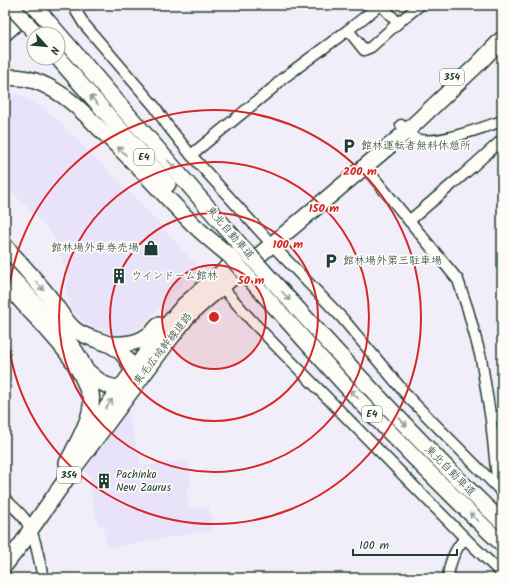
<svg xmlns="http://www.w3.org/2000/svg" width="507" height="583" font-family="Kalam,'Klee One',sans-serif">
<rect width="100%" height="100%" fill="#f1edf9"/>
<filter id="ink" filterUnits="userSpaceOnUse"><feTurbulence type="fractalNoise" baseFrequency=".025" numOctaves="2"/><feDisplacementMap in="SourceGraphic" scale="8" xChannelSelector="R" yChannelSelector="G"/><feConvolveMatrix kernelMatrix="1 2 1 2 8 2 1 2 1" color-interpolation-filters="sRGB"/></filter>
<g filter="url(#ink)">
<g fill="#e9e3fa">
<path d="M16,94L38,104L54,117L136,199L202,271L196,276L187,280L171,294L143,325L125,335L111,334L93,327L82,320L73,310L67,299L66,292V276L63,260L53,235L34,214L11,191L5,187V96Z"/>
<path d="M128,410L136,445L142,466L186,461L189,463L191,488L186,489L189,509L208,506L214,530L107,548L103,525L98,526L88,482L91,478L85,471L113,430Z"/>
</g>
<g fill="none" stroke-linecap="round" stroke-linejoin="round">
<g stroke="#1f3d34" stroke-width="13">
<g id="minor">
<path d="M75,5L76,11L84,24L155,107L167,125L191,155L277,250L343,319L410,399L502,492"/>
<path d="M381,5L398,23"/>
<path d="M348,30L364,50L371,47L398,23L420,5"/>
<path d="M401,125C406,131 410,137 417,139C435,146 484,127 502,121"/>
<path d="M191,155L273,88L282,79L348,30L380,5"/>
<path d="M365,167L458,280L468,310L481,358L491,420L498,488"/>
<path d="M409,221L463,175L502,140"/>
<path d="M5,287C16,299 27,312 39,324C57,344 78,366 86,393"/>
<path d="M222,287L251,320L281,351L465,538L502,574"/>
<path d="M491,417L502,416"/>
<path d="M5,499C12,506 21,513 26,521C36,537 39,560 43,578"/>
<path d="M448,578C449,564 455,549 465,538"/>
</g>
</g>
<g stroke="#1f3d34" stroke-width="18">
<g id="highway">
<path d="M45,18L242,247"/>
<path d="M5,33L36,5"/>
<path d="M58,58L168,184"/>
<path d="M5,78C26,75 44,83 62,95C77,105 89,118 102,131C132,159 158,189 187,218C200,232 215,244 230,256"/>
<path d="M5,246C20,263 36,280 50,298C58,308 64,320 74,329C84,337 96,339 108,344C123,350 132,364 134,379"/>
<path d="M260,267C338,354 417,441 502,522"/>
<path d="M5,271C18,284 30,297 42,311C67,338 99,372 90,412C86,429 75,447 67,463"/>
<path d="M248,277C290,323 330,370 373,415C415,459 458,502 502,544"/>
<path d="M110,344C131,345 145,342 159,325"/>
<path d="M85,369C100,382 106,390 128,387"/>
<path d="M89,432L162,331L184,305L201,290L245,253"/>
<path d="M5,565L23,542L31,529L74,468L164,347L188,316L207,299L406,132L477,65L502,39"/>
</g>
</g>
<use href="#minor" stroke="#fdfcf7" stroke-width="10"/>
<use href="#highway" stroke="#fdfcf7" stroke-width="15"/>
<g stroke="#1f3d34" stroke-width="18" stroke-linecap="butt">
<g id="highway-bridge">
<path d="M10,5L33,30"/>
<path d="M33,5L45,18"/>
<path d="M242,247L260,267"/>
<path d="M230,256L248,277"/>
</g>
</g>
<use href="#highway-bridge" stroke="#fdfcf7" stroke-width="15"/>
</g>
<defs><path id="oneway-shaft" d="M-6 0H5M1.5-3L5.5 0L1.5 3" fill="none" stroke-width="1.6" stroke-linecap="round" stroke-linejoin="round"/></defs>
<g stroke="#8e9c96">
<use href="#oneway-shaft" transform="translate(94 100) rotate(-131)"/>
<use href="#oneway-shaft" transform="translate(122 151) rotate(-135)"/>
<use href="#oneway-shaft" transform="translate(172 165) rotate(49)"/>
<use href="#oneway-shaft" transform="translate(40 286) rotate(50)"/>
<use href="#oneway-shaft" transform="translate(286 296) rotate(48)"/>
<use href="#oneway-shaft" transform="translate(354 394) rotate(-133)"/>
<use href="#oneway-shaft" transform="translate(109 404) rotate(-55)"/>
<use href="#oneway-shaft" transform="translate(403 422) rotate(46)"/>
<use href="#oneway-shaft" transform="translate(474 517) rotate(-137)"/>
</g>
</g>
<circle cx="214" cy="317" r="52" fill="#d62828" fill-opacity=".12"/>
<g fill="none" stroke="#d62828" stroke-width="2">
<circle cx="214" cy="317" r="52"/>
<circle cx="214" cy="317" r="104"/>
<circle cx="214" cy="317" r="155"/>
<circle cx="214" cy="317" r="207"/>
</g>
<defs>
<g id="parking-bare" transform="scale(1.2)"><path d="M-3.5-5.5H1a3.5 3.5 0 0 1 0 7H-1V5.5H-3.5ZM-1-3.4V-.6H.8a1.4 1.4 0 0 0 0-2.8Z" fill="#1f3d34" stroke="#fdfcf7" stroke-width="2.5" paint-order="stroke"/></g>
<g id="shop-bare" transform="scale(1.2)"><path d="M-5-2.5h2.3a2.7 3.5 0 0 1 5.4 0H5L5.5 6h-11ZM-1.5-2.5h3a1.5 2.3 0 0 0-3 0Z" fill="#1f3d34" stroke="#fdfcf7" stroke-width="2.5" paint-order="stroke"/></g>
<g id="building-bare" transform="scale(1.2)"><path d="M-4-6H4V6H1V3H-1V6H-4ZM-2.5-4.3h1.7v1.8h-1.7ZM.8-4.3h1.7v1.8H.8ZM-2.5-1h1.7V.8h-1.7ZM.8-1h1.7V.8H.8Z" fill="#1f3d34" stroke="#fdfcf7" stroke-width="2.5" paint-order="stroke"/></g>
</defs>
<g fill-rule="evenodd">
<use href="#parking-bare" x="349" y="146"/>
<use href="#shop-bare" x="151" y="248"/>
<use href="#parking-bare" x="331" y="261"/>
<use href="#building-bare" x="119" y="276"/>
<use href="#building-bare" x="104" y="481"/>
</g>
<g text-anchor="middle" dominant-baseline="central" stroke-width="3.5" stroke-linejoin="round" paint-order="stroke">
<g fill="#fdfcf7" stroke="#62766e" stroke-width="1">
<rect x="440" y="69" width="24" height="16" rx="3"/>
<rect x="134" y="149" width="20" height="16" rx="3"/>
<rect x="362" y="406" width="20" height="16" rx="3"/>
<rect x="57" y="467" width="24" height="16" rx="3"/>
</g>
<g font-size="10" font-weight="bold" fill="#1f3d34">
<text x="452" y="77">354</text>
<text x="144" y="157">E4</text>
<text x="372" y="414">E4</text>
<text x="69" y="475">354</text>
</g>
<g font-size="11" fill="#1f3d34" stroke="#fdfcf7" text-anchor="start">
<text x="361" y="146">館林運転者無料休憩所</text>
<text x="139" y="248" text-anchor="end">館林場外車券売場</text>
<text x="343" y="261">館林場外第三駐車場</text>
<text x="131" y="276">ウインドーム館林</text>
<text x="116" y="475">Pachinko<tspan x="116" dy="13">New Zaurus</tspan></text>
</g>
<g font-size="11" fill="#1f3d34" stroke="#fdfcf7">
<text transform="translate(230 233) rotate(49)">東北自動車道</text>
<text transform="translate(163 349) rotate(-52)">東毛広域幹線道路</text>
<text transform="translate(450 471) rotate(45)">東北自動車道</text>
</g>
</g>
<circle cx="214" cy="317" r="6" fill="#d62828" stroke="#fdfcf7" stroke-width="2"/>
<g font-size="12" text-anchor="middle" font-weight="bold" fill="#d62828" stroke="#fdfcf7" stroke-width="3.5" stroke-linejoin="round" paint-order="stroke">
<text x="360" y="175">200 m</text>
<text x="324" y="212">150 m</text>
<text x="288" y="248">100 m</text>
<text x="251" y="284">50 m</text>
</g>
<rect width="507" height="583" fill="none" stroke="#fdfcf7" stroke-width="20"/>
<rect x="10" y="10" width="487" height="563" fill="none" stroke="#1f3d34" stroke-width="1.5" filter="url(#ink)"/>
<g transform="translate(46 46) rotate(117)"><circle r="19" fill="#fdfcf7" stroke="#a4b0a9"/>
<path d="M0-3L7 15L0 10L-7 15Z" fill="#1f3d34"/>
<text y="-6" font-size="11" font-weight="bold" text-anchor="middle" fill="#1f3d34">N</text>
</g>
<path d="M353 549v6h104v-6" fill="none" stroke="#1f3d34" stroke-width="2"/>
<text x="359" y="549" font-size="12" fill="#1f3d34" stroke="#fdfcf7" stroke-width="3" paint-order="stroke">100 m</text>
</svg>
